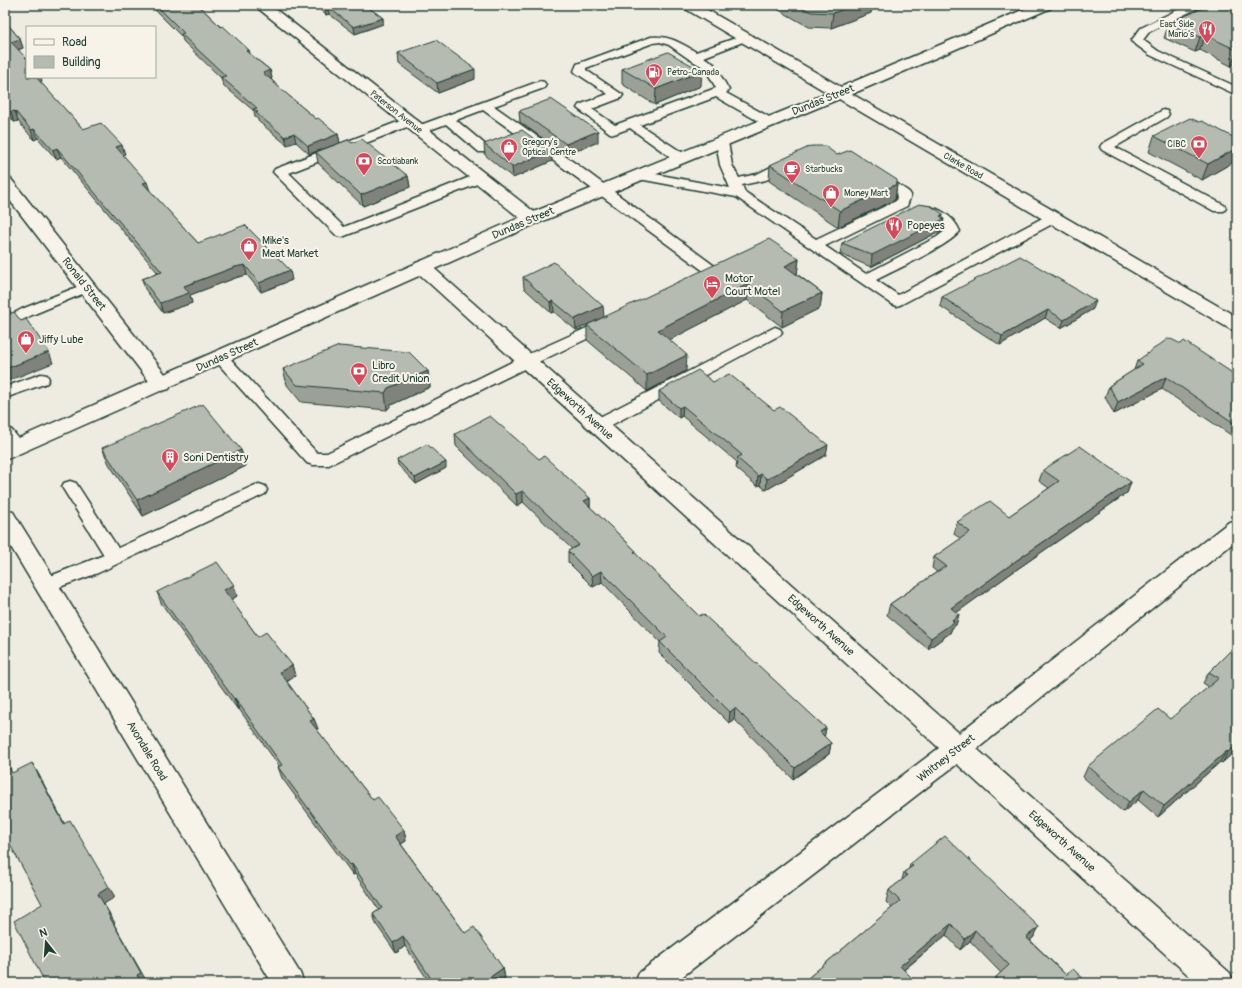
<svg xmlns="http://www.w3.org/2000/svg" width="1242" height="988" font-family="Pangolin,sans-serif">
<rect width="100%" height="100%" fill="#eeece1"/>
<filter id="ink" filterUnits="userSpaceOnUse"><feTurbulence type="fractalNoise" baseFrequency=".025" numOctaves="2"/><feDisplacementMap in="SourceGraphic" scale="8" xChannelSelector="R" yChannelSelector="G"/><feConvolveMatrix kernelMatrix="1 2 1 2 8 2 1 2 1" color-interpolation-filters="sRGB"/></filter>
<g filter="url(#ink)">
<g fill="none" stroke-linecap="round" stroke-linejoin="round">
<g stroke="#1f3d34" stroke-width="3">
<g id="lane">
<path d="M1187,5H1201L1200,7L1149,32L1143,40L1158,51L1237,87V95L1150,55L1131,41L1141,28Z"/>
<path d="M1227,5H1237V10L1228,7Z"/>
<path d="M744,35L748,36L750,38L748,40L704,57L714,64L729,90L726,93L773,119L775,122L773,125H765L716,97L640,125L686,155L687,158L686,161H676L630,128L614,134L610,133L577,108L579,105L608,94L576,73L574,71L577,64L651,37C669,35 681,43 696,52ZM660,42L669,45L689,59L705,68L716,88L615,125L592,109L621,98L623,95L586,70V68L653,43Z"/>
<path d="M540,81L544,82L546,85L544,88L494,106L579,166L720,270L722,273C717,280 706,284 698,282L696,279L698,276L705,272L569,172L483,110L456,120L487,146L489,149L487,152H479L446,124L419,134L415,133L413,130L415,127Z"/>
<path d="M1163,110L1167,111L1169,114L1167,117L1115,147L1224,205L1226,208L1224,211H1214L1102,150L1100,147L1102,144Z"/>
<path d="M408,118L412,119L414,122L412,125L289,173L344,227L475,175H485L487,178L485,181L342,237L337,236L273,172L275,169Z"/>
<path d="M722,138L726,139L728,142L732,165L739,178L757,174L785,160H795L796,163L795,166L766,180L742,185L745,192L816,239L896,201L897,196L873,180L871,177L873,174H883L909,192L911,195L907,206L825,246L866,274L937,237L946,230C938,213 920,219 914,210L916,207C934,203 953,215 960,231C949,246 895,270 876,280L898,295L1048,215H1058L1060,218L1058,221L902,304L897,306L892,304L736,197L639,179L634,178L632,175L634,172L639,171L730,188L720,165L716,142L718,139Z"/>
<path d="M87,283L92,284L94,287L92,290L32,315L5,329V318L22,309Z"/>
<path d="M609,318L614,320L616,323L614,326L532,365L329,465H313L307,463L213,358L216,354L221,353L226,354L317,453H327L522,357Z"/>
<path d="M775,327L780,329L782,332L780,335L604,429L598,431L592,429L590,425L592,421Z"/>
<path d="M41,374L47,375L49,379L47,383L5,398V387Z"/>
<path d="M5,426C14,429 19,440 24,448L22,452C3,457 5,439 5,426Z"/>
<path d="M70,481L76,483L118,548L253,486L259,484L265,486L267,490L265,494L98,573L46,592L40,590L37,585L40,580L104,555L62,487L64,483Z"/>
</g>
</g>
<g stroke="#1f3d34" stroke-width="3">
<g id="street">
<path d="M254,5H270L538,215L541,219L538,223L532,224L526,223Z"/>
<path d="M5,178L11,179L169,379L172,384L169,389L162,391L155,389L5,194Z"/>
<path d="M422,261L428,263L959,733L1229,522L1237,520V540L977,749L1230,973L1234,983H1197L957,764L674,983H635L639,973L939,748L416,271L413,267L416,263Z"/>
<path d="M5,510L13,512L300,973L304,983H272L5,537Z"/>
</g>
</g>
<g stroke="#1f3d34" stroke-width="3">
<path id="secondary" d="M682,5H699L841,87L1034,5H1053L1051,8L852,94L1237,317V331L1230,329L839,99L538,223L5,460V444L526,215L828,93L684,8Z"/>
</g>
<use href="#lane" fill="#f7f3e8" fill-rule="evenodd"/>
<use href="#street" fill="#f7f3e8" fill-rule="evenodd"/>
<use href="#secondary" fill="#f7f3e8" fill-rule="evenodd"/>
</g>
<g fill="#9ca197" stroke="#1f3d34">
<path d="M150,5H198L221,27L249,50L250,54L270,70L272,78L271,79L274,82L275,84L316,119L338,134L340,143L309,154L296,142L287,145L258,121V119L255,117L254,111L223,85L221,78L183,41L182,37Z"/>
<path d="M314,5H365L383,18V24L355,34L329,14L326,15Z"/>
<path d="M770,5H872L871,13L831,28L809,27Z"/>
<path d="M1237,8V63L1231,66L1200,50L1195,52L1164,38L1169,23Z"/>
<path d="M5,21L20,39L23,48L18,50L42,81L40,82L83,129L125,154L123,155L150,191L198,243L292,280L261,292L247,275L238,277L190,295L192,303L163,313L145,289L142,279L158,273L61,157L56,159L38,138L34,140L18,121L14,122L5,111Z"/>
<path d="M398,53L475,79L438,93L399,64Z"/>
<path d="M622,69L701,86L655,105L622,84Z"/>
<path d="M519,111L598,142L566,155L520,122Z"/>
<path d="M1154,136L1237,139V160L1202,180L1149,152Z"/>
<path d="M352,143L408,176L410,187L363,206L318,163L316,152Z"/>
<path d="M484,144L551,151L552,161L513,178L485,155Z"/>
<path d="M837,155L897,184L895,200L838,227L769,181L770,165Z"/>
<path d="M943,214L942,230L871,267L840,254L842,243Z"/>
<path d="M799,259L797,274L822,293L820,308L782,327L747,300L669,340L686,371L647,391L587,340V325L576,330L554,312L551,313L524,288L523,277L604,317Z"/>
<path d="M942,297L1093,309L1061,328L1045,318L1000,345L940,306Z"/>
<path d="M1181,344L1237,376V439L1162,389L1114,414L1105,397L1109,386L1134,370L1137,361Z"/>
<path d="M283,369L428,371L430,387L391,405L387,410L301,402L287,385Z"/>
<path d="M713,382L826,455L766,490L760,485L757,486L736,468L737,462L682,416L679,418L659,401V391Z"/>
<path d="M455,434L539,459L590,498V507L636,551V554L699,616L826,728L824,736L831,743L829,754L793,779L734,719L729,723L659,653L660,642L602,582L593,587L568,562V551L572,549L523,502L517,506L456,446Z"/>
<path d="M102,448L241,450L246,466L143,516L109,464Z"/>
<path d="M397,460L446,468L416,484L398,465Z"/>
<path d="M1043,470L1131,482L1127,493L1013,572L957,612L959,614L956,625L952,628L950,633L928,649L887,615L890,604L937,572L932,568L934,557L961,539L954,534L957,522L1009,516L1049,488L1039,481Z"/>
<path d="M157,592L237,596L231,600L258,637L292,665L295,676L287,682L314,719L318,729L317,730L373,800L404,830L406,841L401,844L465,933L503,968L505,978L497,983H430L405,946L396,953L376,924L373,914L379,910L355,874L353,875L282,778L278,767L279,766L239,709L238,710L161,603Z"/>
<path d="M1237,644L1233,753L1222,763L1220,762L1158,817L1138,800L1123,812L1083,777L1088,766L1170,719L1209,687L1203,683L1209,672Z"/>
<path d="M910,864L1039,927L1033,938L1030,940L1066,975L1088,983H993L996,977L1001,973L970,941L960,950L946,935L904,970L913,979L911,983H802L892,908L886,902L889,890L902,880L904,872L909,869Z"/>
</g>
<g fill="#7f837b" stroke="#1f3d34">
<path d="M855,5H872L871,13L831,28L833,13Z"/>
<path d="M328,7L329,14L326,15L325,8Z"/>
<path d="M383,18V24L355,34L354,27Z"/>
<path d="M1205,35L1200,50L1195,52L1200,37Z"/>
<path d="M20,39L23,48L14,51L11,42Z"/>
<path d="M249,50L251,57L246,51Z"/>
<path d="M1237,50V63L1231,66Z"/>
<path d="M475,69V79L438,93L437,83Z"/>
<path d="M270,70L272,78L265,81L263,73Z"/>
<path d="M702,71L701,86L655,105L656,89Z"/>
<path d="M34,77H41L42,81L36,83Z"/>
<path d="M15,111L18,121L14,122L11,112Z"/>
<path d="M34,129L38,138L34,140L31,130Z"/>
<path d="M598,131V142L566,155V144Z"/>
<path d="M294,133L296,142L287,145L285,137Z"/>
<path d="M338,134L340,143L309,154L308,146Z"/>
<path d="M122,145L125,154L119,157L116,147Z"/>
<path d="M57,148L61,157L56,159L53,150Z"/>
<path d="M1237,148V160L1202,180L1208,164Z"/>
<path d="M551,151L552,161L513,178L512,167Z"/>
<path d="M408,176L410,187L363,206L361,195Z"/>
<path d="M147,182L150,191L143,183Z"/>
<path d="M897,184L895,200L838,227L840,211Z"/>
<path d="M943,214L942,220L944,219L942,230L871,267L872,255Z"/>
<path d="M799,259L797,274L783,281L785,266Z"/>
<path d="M245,265L247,275L238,277L190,295L192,303L163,313L160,303L184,286L235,267Z"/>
<path d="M290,270L292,280L261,292L259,283Z"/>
<path d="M748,284L747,300L658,346V330Z"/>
<path d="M822,293L820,308L782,327L783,311Z"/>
<path d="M553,301L554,312L551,313L550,302Z"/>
<path d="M1096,301L1093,309L1061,328L1064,320Z"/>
<path d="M6,302L11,313L5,317V303Z"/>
<path d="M603,306L604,317L576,330L575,319Z"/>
<path d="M1048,310L1045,318L1000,345L1002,336Z"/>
<path d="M49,352L53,363L5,382V369Z"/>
<path d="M687,355L686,371L647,391V375Z"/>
<path d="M428,371L430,387L391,405L387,410L385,393L388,388Z"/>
<path d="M1166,377L1162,389L1114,414L1118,402Z"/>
<path d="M683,406L682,416L679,418V408Z"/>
<path d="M828,445L826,455L766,490L767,479Z"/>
<path d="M241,450L246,466L143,516L137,500Z"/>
<path d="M446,462V468L416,484L415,478Z"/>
<path d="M761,474L760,485L757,486L758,476Z"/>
<path d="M1131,482L1127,493L1013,572L948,619L951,608L1017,560Z"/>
<path d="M523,491V502L517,506L516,494Z"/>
<path d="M590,498V509L584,501Z"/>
<path d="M601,571L602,582L593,587L592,576Z"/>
<path d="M234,585L237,596L227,602L224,590Z"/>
<path d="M959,614L956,625L952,628L950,633L928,649L931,638Z"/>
<path d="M292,665L295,676L283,684L280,672Z"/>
<path d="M235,698L239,709L238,710L234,699Z"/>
<path d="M735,708L734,719L729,723L730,712Z"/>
<path d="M314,719L318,729L313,732L310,721Z"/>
<path d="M826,728L824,739L820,732Z"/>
<path d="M831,743L829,754L793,779L795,768Z"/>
<path d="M1237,745V749L1222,763L1228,752Z"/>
<path d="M1227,751L1220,762L1158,817L1164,806Z"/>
<path d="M32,763L38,773L70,834L64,824Z"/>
<path d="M1144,789L1138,800L1123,812L1129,802Z"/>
<path d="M404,830L406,841L397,847L395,836Z"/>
<path d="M5,834L10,842L5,844Z"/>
<path d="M352,864L355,874L353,875L350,865Z"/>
<path d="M109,887L115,897L104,904L115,923L114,924L147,982L146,983H141L137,975L98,894Z"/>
<path d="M951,924L946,935L896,976L900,966Z"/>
<path d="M1039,927L1033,938L1021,948L1026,937Z"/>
<path d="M975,930L970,941L960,950L965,939Z"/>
<path d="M403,936L405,946L396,953L393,943Z"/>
<path d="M503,968L505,978L497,983H482Z"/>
<path d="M913,979L911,983H908Z"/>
</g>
<g fill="#b5bbb0" stroke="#1f3d34">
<path d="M156,5H198L221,27L223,26L249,50L246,51L270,70L263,73L274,82H273L316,119L318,118L338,134L308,146L294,133L285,137L256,113L258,112L253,109L257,108L221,77L226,76L181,34L184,33Z"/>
<path d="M321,5H365L383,18L354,27L328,7L325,8Z"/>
<path d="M798,5H855L833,13L811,12Z"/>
<path d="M1210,5H1229L1237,8V50L1205,35L1200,37L1169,23Z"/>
<path d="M5,21L20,39L11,42L27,59V77H36L83,129L101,123L122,145L116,147L147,182L143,183L198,243L245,225L290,270L259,283L245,265L235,267L184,286L189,293L160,303L142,279L162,272L57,148L53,150L34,129L31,130L15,111L11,112L5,106Z"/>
<path d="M436,40L475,69L437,83L398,53Z"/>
<path d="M668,52L702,71L656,89L622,69Z"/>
<path d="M551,99L598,131L566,144L519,111Z"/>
<path d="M1190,118L1199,122L1202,121L1237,139V148L1208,164L1154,136Z"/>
<path d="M522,130L551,151L512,167L484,144Z"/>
<path d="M362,139L408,176L361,195L316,152L348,140L352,143Z"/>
<path d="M811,146H825L837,155L850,150L897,180V184L840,211L770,165Z"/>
<path d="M919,204L931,206L943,214L940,216L944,219L872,255L842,243Z"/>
<path d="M769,239L799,259L785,266L822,293L783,311L748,284L658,330L687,355L647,375L587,325Z"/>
<path d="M1020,256L1096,301L1064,320L1048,310L1002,336L942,297Z"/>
<path d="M554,262L603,306L575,319L553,301L550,302L523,277Z"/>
<path d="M14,312L21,321L26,319L49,352L5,369V316Z"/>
<path d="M1169,338L1181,344L1184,341L1237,376V425L1166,377L1118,402L1109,386L1143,364L1137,361Z"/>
<path d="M339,346L409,352L428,371L388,388L385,393L297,385L283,369Z"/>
<path d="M698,370L713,382L729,374L774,410L780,407L828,445L767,479L761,474L758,476L737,458L742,455L683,406L679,408L659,391Z"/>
<path d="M203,404L241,450L137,500L102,448Z"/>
<path d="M490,416L539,459L544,456L590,498L584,501L636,551L634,552L699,616L703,614L826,728L820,732L831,743L795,768L735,708L730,712L660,642L667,637L601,571L592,576L568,551L579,545L523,491L516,494L455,434Z"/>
<path d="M427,444L446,462L415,478L397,460Z"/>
<path d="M1080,446L1131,482L1017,560L951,608L959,614L952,620L954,622L931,638L890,604L946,566L934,557L970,532L957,522L990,501L1009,516L1059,481L1043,470Z"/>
<path d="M217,562L234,585L224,590L258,637L266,632L292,665L280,672L314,719L310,721L373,800L378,797L404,830L395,836L465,933L474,927L503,968L482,983H434L403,936L393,943L373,914L382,908L352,864L350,865L278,767L282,765L235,698L234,699L157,592Z"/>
<path d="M1237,644V745L1228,752L1227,751L1164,806L1144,789L1129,802L1088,766L1158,709L1170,719L1219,678L1209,672Z"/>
<path d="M32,763L64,824L70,820L109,887L98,894L109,913L108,914L141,973L137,975L141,983H45L14,921L42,904L5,835V770L10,768L12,773Z"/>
<path d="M945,836L1039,927L1026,937L1066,975L1073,969L1088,983H1001L996,977L1009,965L975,930L965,939L951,924L900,966L913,979L908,983H802L900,901L889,890L907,876L904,872L913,866L910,864Z"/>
</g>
</g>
<defs>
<g id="restaurant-pin" transform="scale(0.9)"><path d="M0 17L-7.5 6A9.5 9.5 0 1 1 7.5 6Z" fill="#d1495b" stroke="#f7f3e8"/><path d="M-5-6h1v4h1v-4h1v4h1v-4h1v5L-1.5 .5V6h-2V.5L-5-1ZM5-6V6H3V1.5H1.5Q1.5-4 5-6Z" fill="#fff"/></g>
<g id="fuel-pin" transform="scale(0.9)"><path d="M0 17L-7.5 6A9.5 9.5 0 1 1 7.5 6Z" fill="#d1495b" stroke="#f7f3e8"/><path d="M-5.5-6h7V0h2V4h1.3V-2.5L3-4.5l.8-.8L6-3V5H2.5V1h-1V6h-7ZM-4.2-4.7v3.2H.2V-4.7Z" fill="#fff"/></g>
<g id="bank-pin" transform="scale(0.9)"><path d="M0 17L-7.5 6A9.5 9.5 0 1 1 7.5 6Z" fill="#d1495b" stroke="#f7f3e8"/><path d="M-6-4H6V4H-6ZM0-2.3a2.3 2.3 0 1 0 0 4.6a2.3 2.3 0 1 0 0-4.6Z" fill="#fff"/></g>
<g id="shop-pin" transform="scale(0.9)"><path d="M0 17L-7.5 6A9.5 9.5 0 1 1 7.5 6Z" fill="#d1495b" stroke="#f7f3e8"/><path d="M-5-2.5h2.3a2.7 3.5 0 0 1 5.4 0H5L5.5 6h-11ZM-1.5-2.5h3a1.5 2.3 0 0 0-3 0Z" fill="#fff"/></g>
<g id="cafe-pin" transform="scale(0.9)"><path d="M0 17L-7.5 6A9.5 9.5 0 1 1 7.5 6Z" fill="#d1495b" stroke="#f7f3e8"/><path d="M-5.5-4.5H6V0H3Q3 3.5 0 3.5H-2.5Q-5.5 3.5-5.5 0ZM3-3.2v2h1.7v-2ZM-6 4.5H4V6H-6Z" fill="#fff"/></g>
<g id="hotel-pin" transform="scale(0.9)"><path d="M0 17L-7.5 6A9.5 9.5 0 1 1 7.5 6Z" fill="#d1495b" stroke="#f7f3e8"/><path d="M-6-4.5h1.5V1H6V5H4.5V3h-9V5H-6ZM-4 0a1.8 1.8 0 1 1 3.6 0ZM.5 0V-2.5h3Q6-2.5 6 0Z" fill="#fff"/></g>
<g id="building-pin" transform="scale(0.9)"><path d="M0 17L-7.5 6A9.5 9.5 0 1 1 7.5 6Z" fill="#d1495b" stroke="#f7f3e8"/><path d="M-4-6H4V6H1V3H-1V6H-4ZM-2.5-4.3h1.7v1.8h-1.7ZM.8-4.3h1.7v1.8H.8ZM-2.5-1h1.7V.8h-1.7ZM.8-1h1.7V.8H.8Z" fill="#fff"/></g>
</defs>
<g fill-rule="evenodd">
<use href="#restaurant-pin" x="1207" y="29"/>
<use href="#fuel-pin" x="654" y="72"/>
<use href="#bank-pin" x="1199" y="144"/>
<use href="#shop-pin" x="509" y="147"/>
<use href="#bank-pin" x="364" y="161"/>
<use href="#cafe-pin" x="792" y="169"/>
<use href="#shop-pin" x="831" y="193"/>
<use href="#restaurant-pin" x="894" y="225"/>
<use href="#shop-pin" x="249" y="246"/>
<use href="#hotel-pin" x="712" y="284"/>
<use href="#shop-pin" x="26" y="339"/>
<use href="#bank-pin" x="359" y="371"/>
<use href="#building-pin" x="170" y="457"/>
</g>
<g text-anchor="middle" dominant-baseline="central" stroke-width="4" stroke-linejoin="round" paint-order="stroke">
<g font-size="9" fill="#1f3d34" stroke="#f7f3e8" text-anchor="start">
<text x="1194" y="24" text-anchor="end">East Side<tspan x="1194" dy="10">Mario's</tspan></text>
<text x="667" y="72">Petro-Canada</text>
<text x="522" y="142">Gregory's<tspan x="522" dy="10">Optical Centre</tspan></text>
<text x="1186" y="144" text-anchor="end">CIBC</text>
<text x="377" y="161">Scotiabank</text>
<text x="805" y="169">Starbucks</text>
<text x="844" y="193">Money Mart</text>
</g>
<g font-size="9" fill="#1f3d34" stroke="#f7f3e8">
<text transform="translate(396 112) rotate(38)">Paterson Avenue</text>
<text transform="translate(963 166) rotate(30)">Clarke Road</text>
</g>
<g font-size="11" fill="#1f3d34" stroke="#f7f3e8">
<text transform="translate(823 100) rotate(-22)">Dundas Street</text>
<text transform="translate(523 223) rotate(-23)">Dundas Street</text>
<text transform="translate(84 284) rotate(52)">Ronald Street</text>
<text transform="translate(227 355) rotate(-24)">Dundas Street</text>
<text transform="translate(580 409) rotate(42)">Edgeworth Avenue</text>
<text transform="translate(821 625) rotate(42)">Edgeworth Avenue</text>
<text transform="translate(147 751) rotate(59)">Avondale Road</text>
<text transform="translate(946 758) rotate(-38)">Whitney Street</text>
<text transform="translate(1062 841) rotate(42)">Edgeworth Avenue</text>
</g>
<g font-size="11" fill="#1f3d34" stroke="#f7f3e8" text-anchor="start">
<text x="907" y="225">Popeyes</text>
<text x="262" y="240">Mike's<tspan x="262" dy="13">Meat Market</tspan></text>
<text x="725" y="278">Motor<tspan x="725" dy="13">Court Motel</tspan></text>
<text x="39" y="339">Jiffy Lube</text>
<text x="372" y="365">Libro<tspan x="372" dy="13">Credit Union</tspan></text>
<text x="183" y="457">Soni Dentistry</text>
</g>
</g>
<rect width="1242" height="988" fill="none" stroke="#f7f3e8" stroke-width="20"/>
<rect x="10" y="10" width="1222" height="968" fill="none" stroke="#1f3d34" stroke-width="1.5" filter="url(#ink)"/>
<rect x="26" y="26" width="130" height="52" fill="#f7f3e8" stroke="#a1aaa0"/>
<rect x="34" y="39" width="20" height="6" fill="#f7f3e8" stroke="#a1aaa0"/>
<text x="62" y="46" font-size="12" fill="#1f3d34">Road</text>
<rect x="34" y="56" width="20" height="12" fill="#b5bbb0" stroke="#a1aaa0"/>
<text x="62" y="66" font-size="12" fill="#1f3d34">Building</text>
<g transform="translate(46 942) rotate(343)" stroke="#f7f3e8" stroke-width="3" paint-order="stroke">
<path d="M0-3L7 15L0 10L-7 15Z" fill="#1f3d34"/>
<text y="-6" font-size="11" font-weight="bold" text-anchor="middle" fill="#1f3d34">N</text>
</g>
</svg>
